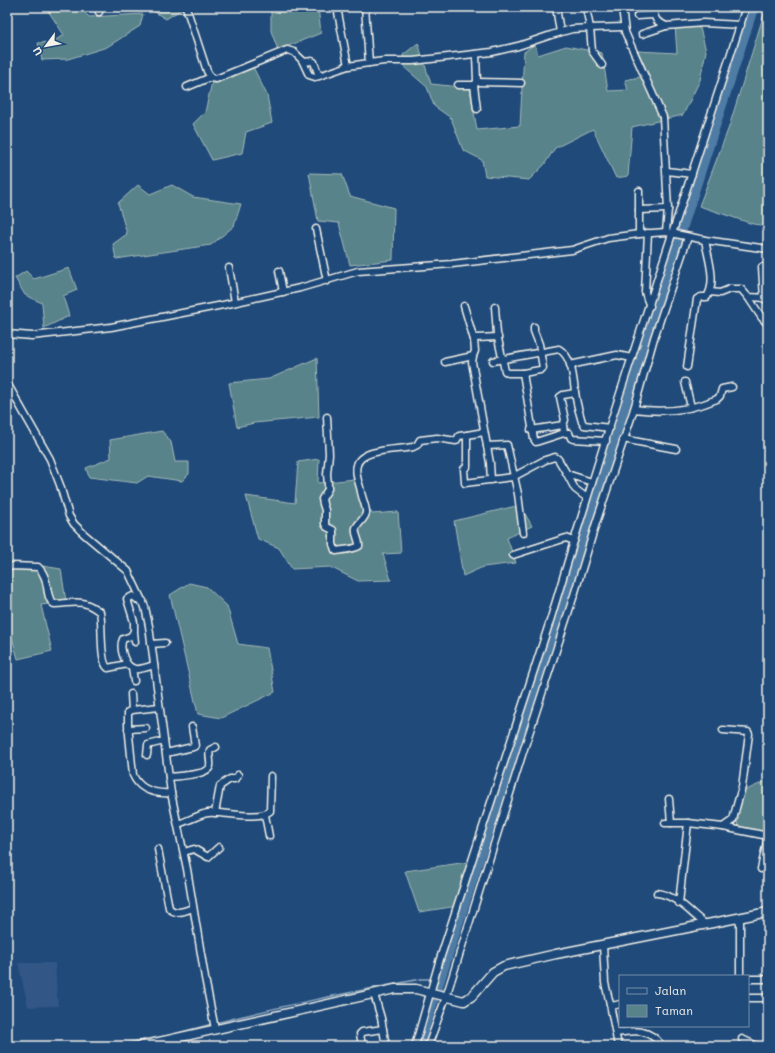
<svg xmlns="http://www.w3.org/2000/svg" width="775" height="1053" font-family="Mali,sans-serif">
<rect width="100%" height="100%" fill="#1f4a7a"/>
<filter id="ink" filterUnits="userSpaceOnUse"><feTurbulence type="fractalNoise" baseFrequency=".025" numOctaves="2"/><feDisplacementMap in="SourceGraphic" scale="8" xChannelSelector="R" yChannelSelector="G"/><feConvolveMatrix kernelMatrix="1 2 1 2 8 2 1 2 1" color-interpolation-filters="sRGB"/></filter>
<g filter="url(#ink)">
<path fill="#305686" d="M18,963H55L58,1006L28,1007Z"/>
<g fill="#58838a" stroke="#a6bab9">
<path d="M49,7H80L89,17L143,14L140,26L107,47L68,59L42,60L38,43L52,42L64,35L47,9Z"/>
<path d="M152,7H185L166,19L150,9Z"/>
<path d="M271,7H318L321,33L278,50L271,31Z"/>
<path d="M766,7H768V226L753,224L699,206L729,127Z"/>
<path d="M675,25L700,28L706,51L700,80L683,115L632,127L628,176L616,178L593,129L555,148L544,165L529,180L485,176L482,160L463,150L451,118L434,106L427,87L405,68L403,55L418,43L431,84L470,88L477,130L520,126L524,52L535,44L538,55L566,46L602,53L608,91L628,90L625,80L649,75L638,51L677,53Z"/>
<path d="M251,63L267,95L272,123L246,132L242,153L212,160L193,124L205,112L213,78Z"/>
<path d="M309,173L342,174L350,196L394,208L393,260L350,265L339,223L318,221Z"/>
<path d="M138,185L150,194L172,185L193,197L241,204L234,226L211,245L116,259L113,244L127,234L118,203Z"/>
<path d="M69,268L77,290L63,296L69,316L44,328L42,303L25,295L15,278L26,271L34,279Z"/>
<path d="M317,358L319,417L254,423L237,427L229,383L269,379Z"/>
<path d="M162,431L171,442L175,462H189V474L182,481L148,476L137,483L89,477L86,468L111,458L110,440Z"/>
<path d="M319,459L318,483L355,479L372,514L398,512L401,553L383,554L391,580L358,581L330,567L292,569L279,548L258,539L246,496L295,503L298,462Z"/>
<path d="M520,505L532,526L507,538L516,563L483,567L463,576L454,521Z"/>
<path d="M7,564H30L61,569L66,602L41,605L52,651L18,659L12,637H7Z"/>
<path d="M189,583L207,587L227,606L238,644L267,648L275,692L221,718L198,714L170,595Z"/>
<path d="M768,780V836L737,831L740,793Z"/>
<path d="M468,862L458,906L419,912L405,871Z"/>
</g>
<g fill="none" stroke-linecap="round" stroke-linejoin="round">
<g stroke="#92abc0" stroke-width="1.5">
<path d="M216,1023C283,1005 352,992 421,979H431"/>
<path d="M7,1044L25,1046"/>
<path d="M110,1046L170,1035L212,1024"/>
</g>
<path stroke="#507ca5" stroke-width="9" d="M419,1046L754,7"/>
<g stroke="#f4f1e8" stroke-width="9">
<g id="minor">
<path d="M99,7V12"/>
<path d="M186,7L207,71L211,78L216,79L287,50L294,52L304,62L312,61L314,62L319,76L348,66L369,63L384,61H413L492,52L518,46L551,35L572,29L590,28L624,27"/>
<path d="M337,7L348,66"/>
<path d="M365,7L369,63"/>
<path d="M556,7L560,32"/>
<path d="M586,7L590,28L592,51L602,65"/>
<path d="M622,7L625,32L628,39L663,117L668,209L666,232"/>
<path d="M652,7L654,15L657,21L666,26L703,23L741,25"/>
<path d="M637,16L654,15"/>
<path d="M642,34L666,26"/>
<path d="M302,60L309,75L315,77L319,76"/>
<path d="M477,82L521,83"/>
<path d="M458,85H474L477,82L476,54"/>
<path d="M474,85L477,109"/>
<path d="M187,87L211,77"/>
<path d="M667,171L692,174"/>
<path d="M639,210L668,209"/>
<path d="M316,229L327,281"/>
<path d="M648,233L645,292L647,299L650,306"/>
<path d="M639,234V191"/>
<path d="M762,267L764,299"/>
<path d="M229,268L235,302"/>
<path d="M279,271L283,292"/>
<path d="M710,292L720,293L730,289H741L748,297L768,298"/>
<path d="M748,297L762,318L766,322L768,321"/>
<path d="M464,306L474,340"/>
<path d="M495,307L497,334L505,371L508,373H523"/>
<path d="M534,327V331L539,344L543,368L540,370L523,373L534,439L536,442L539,441L564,433"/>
<path d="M7,334L32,336L111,327L223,305L300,288L358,271L452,264L572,250L608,238L639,234L666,232L705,240L768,249"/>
<path d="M473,356L472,362L490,463L491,480"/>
<path d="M493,361L559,349C574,358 573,383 576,398C577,406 580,414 582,422L584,425L610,428"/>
<path d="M445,362L473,356L475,351L474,340L476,338L498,337"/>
<path d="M570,365L617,355L632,358"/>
<path d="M687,367L697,299L701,297H707C717,281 708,258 705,240"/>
<path d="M685,382L691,407"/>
<path d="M7,383L50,459L60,485L69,516L74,524L84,534L128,571L145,607L149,626L171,793L187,869L205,978L215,1029"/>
<path d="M634,409C663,413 690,411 717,399L720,396L722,389L732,387"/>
<path d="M327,417L329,454L327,474L328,485V489L322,499L323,504L325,510V524L327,527L333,530V544L335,550L336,551C342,550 356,549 359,546C360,540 354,534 356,528C358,523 365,519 366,513C367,509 362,498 361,492C360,484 354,474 357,465C361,448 399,450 413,447L417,445L420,440L437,438L456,441L459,436L467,435V467L464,469L465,483L513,477L545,460L555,457L558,459L567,474L592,482"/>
<path d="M563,425L565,420L560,397L563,395L575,393"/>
<path d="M531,430L563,425L564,433H569L571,438L573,439L606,441"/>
<path d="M467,435L484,432"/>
<path d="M623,439L676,449"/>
<path d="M487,446L507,445L518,494L523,533"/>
<path d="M567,474L575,489L587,498"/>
<path d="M513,555L566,538L574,541"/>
<path d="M7,567L13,566L38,567C51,579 44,598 54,604C76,603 81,598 100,612C103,624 99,662 108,668L127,664"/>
<path d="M143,601H139L133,596L127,599L134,622V631L131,636L123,639C119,647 124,667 135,669C140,670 148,667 154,665"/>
<path d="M134,633L135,642"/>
<path d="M151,644L165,643"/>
<path d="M132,668L134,681"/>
<path d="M131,694L132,710L159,707"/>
<path d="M132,710L128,712V725L133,775C140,791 155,794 171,793"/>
<path d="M128,729L146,728"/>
<path d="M166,753L193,747L195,746L192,727"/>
<path d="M147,755L148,745L164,741"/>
<path d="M169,777C177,776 209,775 210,766C211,760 208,756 210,750L216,747"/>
<path d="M669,799L671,823"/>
<path d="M215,813L220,786L230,779H235L238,775"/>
<path d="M265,815L269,836"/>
<path d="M665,823H688L679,903"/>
<path d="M688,823L723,827L733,820L736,808L742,787L749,734L748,732L723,730"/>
<path d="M178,824C188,821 200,814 208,813C222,811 259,821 270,811L271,776"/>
<path d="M723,827L768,836"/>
<path d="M158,849L169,908C175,915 185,911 193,908"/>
<path d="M184,852L194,849L208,857L219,847"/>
<path d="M761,869L768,837"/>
<path d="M657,893C676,895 691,913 705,924"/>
<path d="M603,945L605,983L610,1004L612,1006L620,1004"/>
<path d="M740,976V917"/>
<path d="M748,979H767"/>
<path d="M374,994L381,1018L386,1046"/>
<path d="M748,998H766"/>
<path d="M610,1004L618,1046"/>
<path d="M616,1033C635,1030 649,1028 662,1046"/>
<path d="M742,1039L757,1046"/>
<path d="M362,1045L360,1034L362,1032L383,1029"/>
<path d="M415,1046L439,962L550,621L574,541L614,412L746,7"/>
<path d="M428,1046L446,997L523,752L575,592L596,523L634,409L654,338L688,237"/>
<path d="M766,1046L768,1045"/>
</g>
</g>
<g stroke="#f4f1e8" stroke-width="11">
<path id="secondary" d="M141,1046L395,989H416L464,1001L472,996L493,972L504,966L556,954L768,912"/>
</g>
<use href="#minor" stroke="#1f4a7a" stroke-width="6"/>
<use href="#secondary" stroke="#1f4a7a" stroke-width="8"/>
</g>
</g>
<rect width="775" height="1053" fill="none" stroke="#1f4a7a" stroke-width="24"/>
<rect x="12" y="12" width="751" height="1029" fill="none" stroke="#f4f1e8" stroke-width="1.5" filter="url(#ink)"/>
<rect x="619" y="975" width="130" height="52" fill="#1f4a7a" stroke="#748da6"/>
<rect x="627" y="988" width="20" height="6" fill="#1f4a7a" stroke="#748da6"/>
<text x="655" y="995" font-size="12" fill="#f4f1e8">Jalan</text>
<rect x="627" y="1005" width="20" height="12" fill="#58838a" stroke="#748da6"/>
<text x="655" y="1015" font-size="12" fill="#f4f1e8">Taman</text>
<g transform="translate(46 46) rotate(238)" stroke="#1f4a7a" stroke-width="3" paint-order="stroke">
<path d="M0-3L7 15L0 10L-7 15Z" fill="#f4f1e8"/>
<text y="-6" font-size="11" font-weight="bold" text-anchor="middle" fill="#f4f1e8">U</text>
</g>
</svg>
